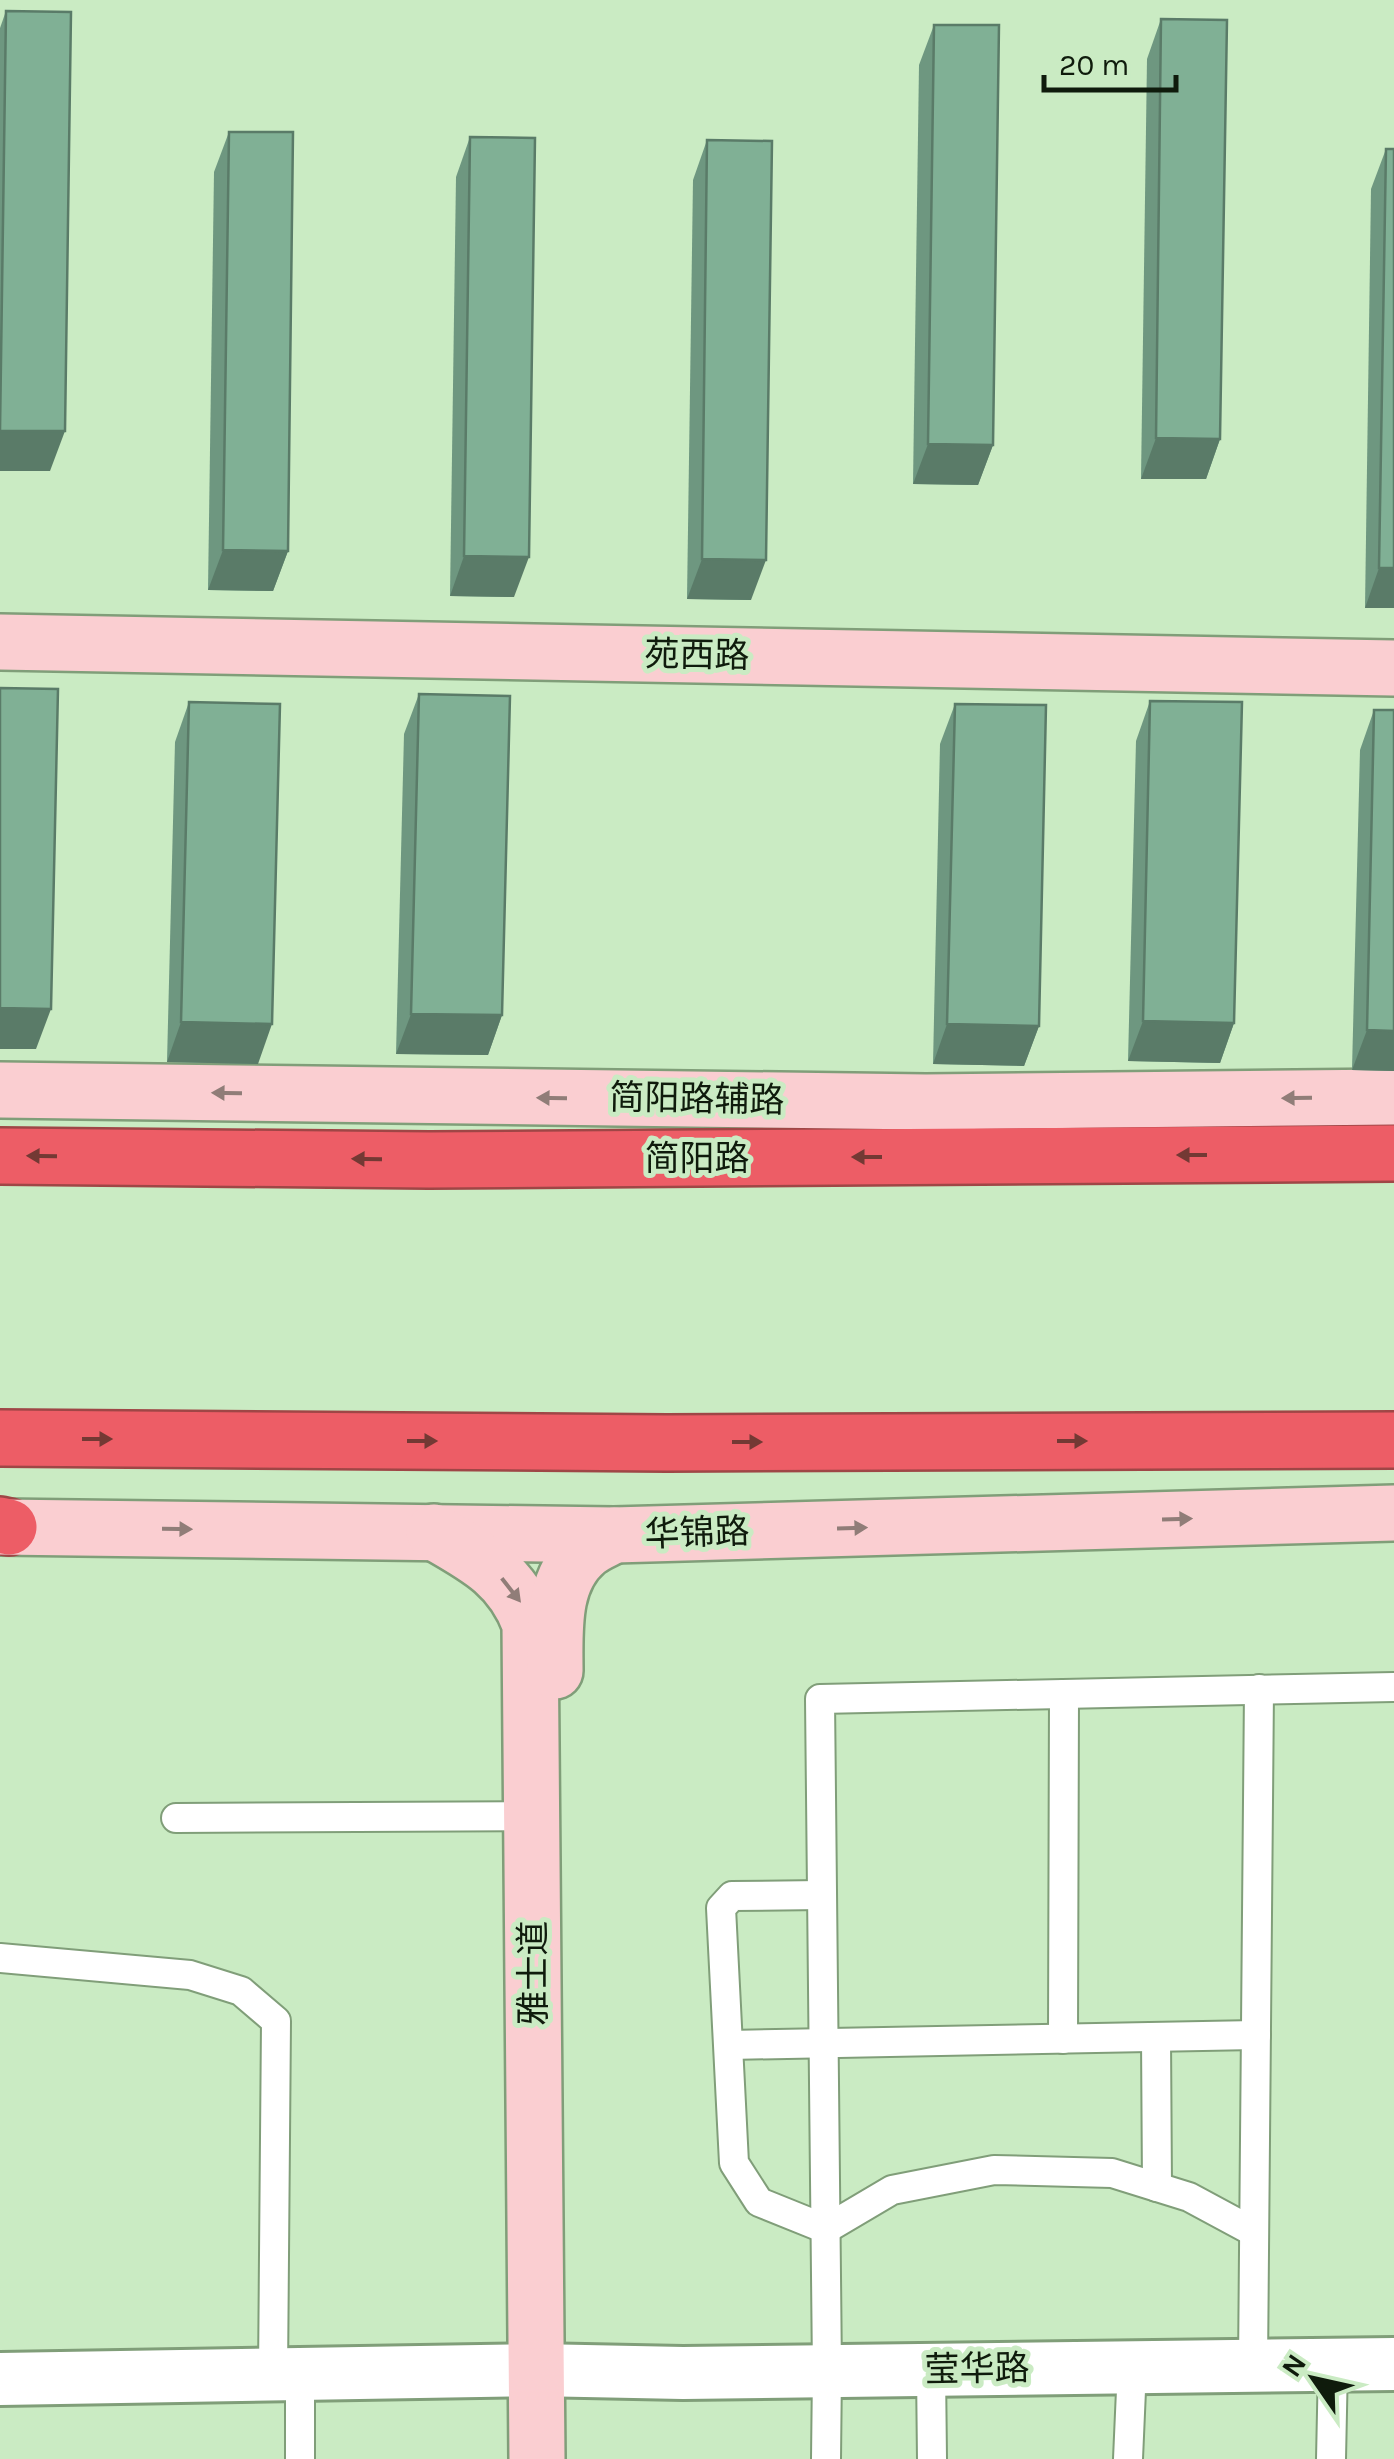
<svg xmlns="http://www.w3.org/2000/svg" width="1394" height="2459" font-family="Karla,'Noto Sans SC',sans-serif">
<rect width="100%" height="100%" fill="#caebc3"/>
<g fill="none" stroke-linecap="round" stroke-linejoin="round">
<g stroke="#809e79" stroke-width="32">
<g id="lane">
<path d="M176,1818L538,1816"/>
<path d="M822,1895L732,1896L721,1908L734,2163L759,2202L826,2229L892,2190L994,2170L1112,2173L1189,2197L1254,2232"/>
<path d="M0,1958L190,1975L241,1991L276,2021L273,2374"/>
<path d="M1156,2038L1157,2187"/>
<path d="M1063,2039L1064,1694"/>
<path d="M729,2045L1256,2035"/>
<path d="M1253,2365L1259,1689"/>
<path d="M931,2370L932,2459"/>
<path d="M300,2374V2459"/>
<path d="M826,2459L827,2371L820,1699L1394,1687"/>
<path d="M1128,2459L1132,2367"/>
<path d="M1331,2459L1333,2364"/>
</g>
</g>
<g stroke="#809e79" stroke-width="58">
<path id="street" d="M0,2379L536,2370L683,2373L1394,2364"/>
</g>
<g stroke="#809e79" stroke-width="60">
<g id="secondary">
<path d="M0,642L1394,668"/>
<path d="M0,1090L926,1102L1394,1097"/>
<path d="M0,1527L614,1535L1394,1513"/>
<path d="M434,1532C478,1557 512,1575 530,1624L537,2459"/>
<path d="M555,1671C555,1630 551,1580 586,1551C594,1544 605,1540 614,1535"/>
</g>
</g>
<g stroke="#9f4646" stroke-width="60">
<g id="highway">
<path d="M0,1156L429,1160L1394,1153"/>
<path d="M0,1438L667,1443L1394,1440"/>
<path d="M0,1525L9,1527"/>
</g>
</g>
<use href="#lane" stroke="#fff" stroke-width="28"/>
<use href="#street" stroke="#fff" stroke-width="52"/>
<use href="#secondary" stroke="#faced1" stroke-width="55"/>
<use href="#highway" stroke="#ed5d66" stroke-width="55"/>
</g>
<g fill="#6e9780">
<path d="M6,11L50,471H0V28Z"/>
<path d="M1161,19L1220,439L1206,479H1141L1147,59Z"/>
<path d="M934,25L993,445L978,485L913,484L919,65Z"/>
<path d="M229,132L288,551L273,591L208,590L214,172Z"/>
<path d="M470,137L514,597L450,596L456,177Z"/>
<path d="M707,140L751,600L687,599L693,180Z"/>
<path d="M1386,149L1394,608H1365L1371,189Z"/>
<path d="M419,694L502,1015L488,1055L396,1054L404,734Z"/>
<path d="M1150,701L1234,1023L1220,1063L1128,1061L1136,741Z"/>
<path d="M189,702L258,1064L167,1062L175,742Z"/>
<path d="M955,704L1039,1026L1024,1066L933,1064L940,744Z"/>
<path d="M1374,710H1394V1071L1352,1070L1360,750Z"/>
</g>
<g fill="#5a7b68">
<path d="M0,431H65L50,471H0Z"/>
<path d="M1156,438L1220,439L1206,479H1141Z"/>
<path d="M928,444L993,445L978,485L913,484Z"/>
<path d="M223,550L288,551L273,591L208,590Z"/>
<path d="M464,556L529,557L514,597L450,596Z"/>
<path d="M702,559L766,560L751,600L687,599Z"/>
<path d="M1379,568H1394V608H1365Z"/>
<path d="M0,1008L51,1009L36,1049H0Z"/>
<path d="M411,1014L502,1015L488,1055L396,1054Z"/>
<path d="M1143,1021L1234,1023L1220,1063L1128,1061Z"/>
<path d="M181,1022L272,1024L258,1064L167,1062Z"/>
<path d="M947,1024L1039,1026L1024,1066L933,1064Z"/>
<path d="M1367,1030L1394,1031V1071L1352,1070Z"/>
</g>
<g fill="#80b095" stroke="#5a7b68" stroke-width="2.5">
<path d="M6,11L71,12L65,431H0Z"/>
<path d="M1161,19L1227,20L1220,439L1156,438Z"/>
<path d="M934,25H999L993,445L928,444Z"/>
<path d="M229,132H293L288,551L223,550Z"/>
<path d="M470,137L535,138L529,557L464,556Z"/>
<path d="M707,140L772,141L766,560L702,559Z"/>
<path d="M1386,149H1394V568H1379Z"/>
<path d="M0,688L58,689L51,1009L0,1008Z"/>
<path d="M419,694L510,696L502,1015L411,1014Z"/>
<path d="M1150,701L1242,702L1234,1023L1143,1021Z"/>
<path d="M189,702L280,704L272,1024L181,1022Z"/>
<path d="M955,704L1046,705L1039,1026L947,1024Z"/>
<path d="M1374,710H1394V1031L1367,1030Z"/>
</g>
<defs><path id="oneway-solid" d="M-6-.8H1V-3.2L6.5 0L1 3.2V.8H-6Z" transform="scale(2.5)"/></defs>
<g fill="#907d78">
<use href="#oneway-solid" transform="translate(227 1093) rotate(-179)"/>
<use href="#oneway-solid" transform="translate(552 1098) rotate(-179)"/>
<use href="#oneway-solid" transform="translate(1297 1098) rotate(179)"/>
<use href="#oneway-solid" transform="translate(1177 1519) rotate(-2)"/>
<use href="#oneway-solid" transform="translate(852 1528) rotate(-2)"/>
<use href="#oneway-solid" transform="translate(177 1529) rotate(1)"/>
<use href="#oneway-solid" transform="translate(511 1590) rotate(52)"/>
</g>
<g fill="#733934">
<use href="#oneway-solid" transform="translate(1192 1155) rotate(180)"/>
<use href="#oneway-solid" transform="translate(42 1156) rotate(-179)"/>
<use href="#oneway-solid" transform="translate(867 1157) rotate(180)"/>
<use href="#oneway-solid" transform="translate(367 1159) rotate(-179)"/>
<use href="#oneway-solid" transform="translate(97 1439)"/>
<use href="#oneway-solid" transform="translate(422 1441)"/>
<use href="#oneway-solid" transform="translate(1072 1441)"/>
<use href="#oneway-solid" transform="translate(747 1442)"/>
</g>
<g text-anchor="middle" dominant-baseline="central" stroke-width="10" stroke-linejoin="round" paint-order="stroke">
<g font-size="35" fill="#0f1b0c" stroke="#caebc3">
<text transform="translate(697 655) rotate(1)">苑西路</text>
<text transform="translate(697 1099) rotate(1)">简阳路辅路</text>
<text x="697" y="1158">简阳路</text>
<text transform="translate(697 1533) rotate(-2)">华锦路</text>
<text transform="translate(533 1973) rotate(-90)">雅士道</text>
<text transform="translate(977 2369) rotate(-1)">莹华路</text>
</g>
</g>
<g transform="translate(1314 2379) rotate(304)" stroke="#caebc3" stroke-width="8" paint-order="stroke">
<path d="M0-8L18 38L0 25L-18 38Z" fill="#0f1b0c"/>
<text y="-15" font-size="28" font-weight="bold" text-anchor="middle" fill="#0f1b0c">N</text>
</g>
<path d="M1044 75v15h132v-15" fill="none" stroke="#0f1b0c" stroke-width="5"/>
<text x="1059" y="75" font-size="30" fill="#0f1b0c" stroke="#caebc3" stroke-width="8" paint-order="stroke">20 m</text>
</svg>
